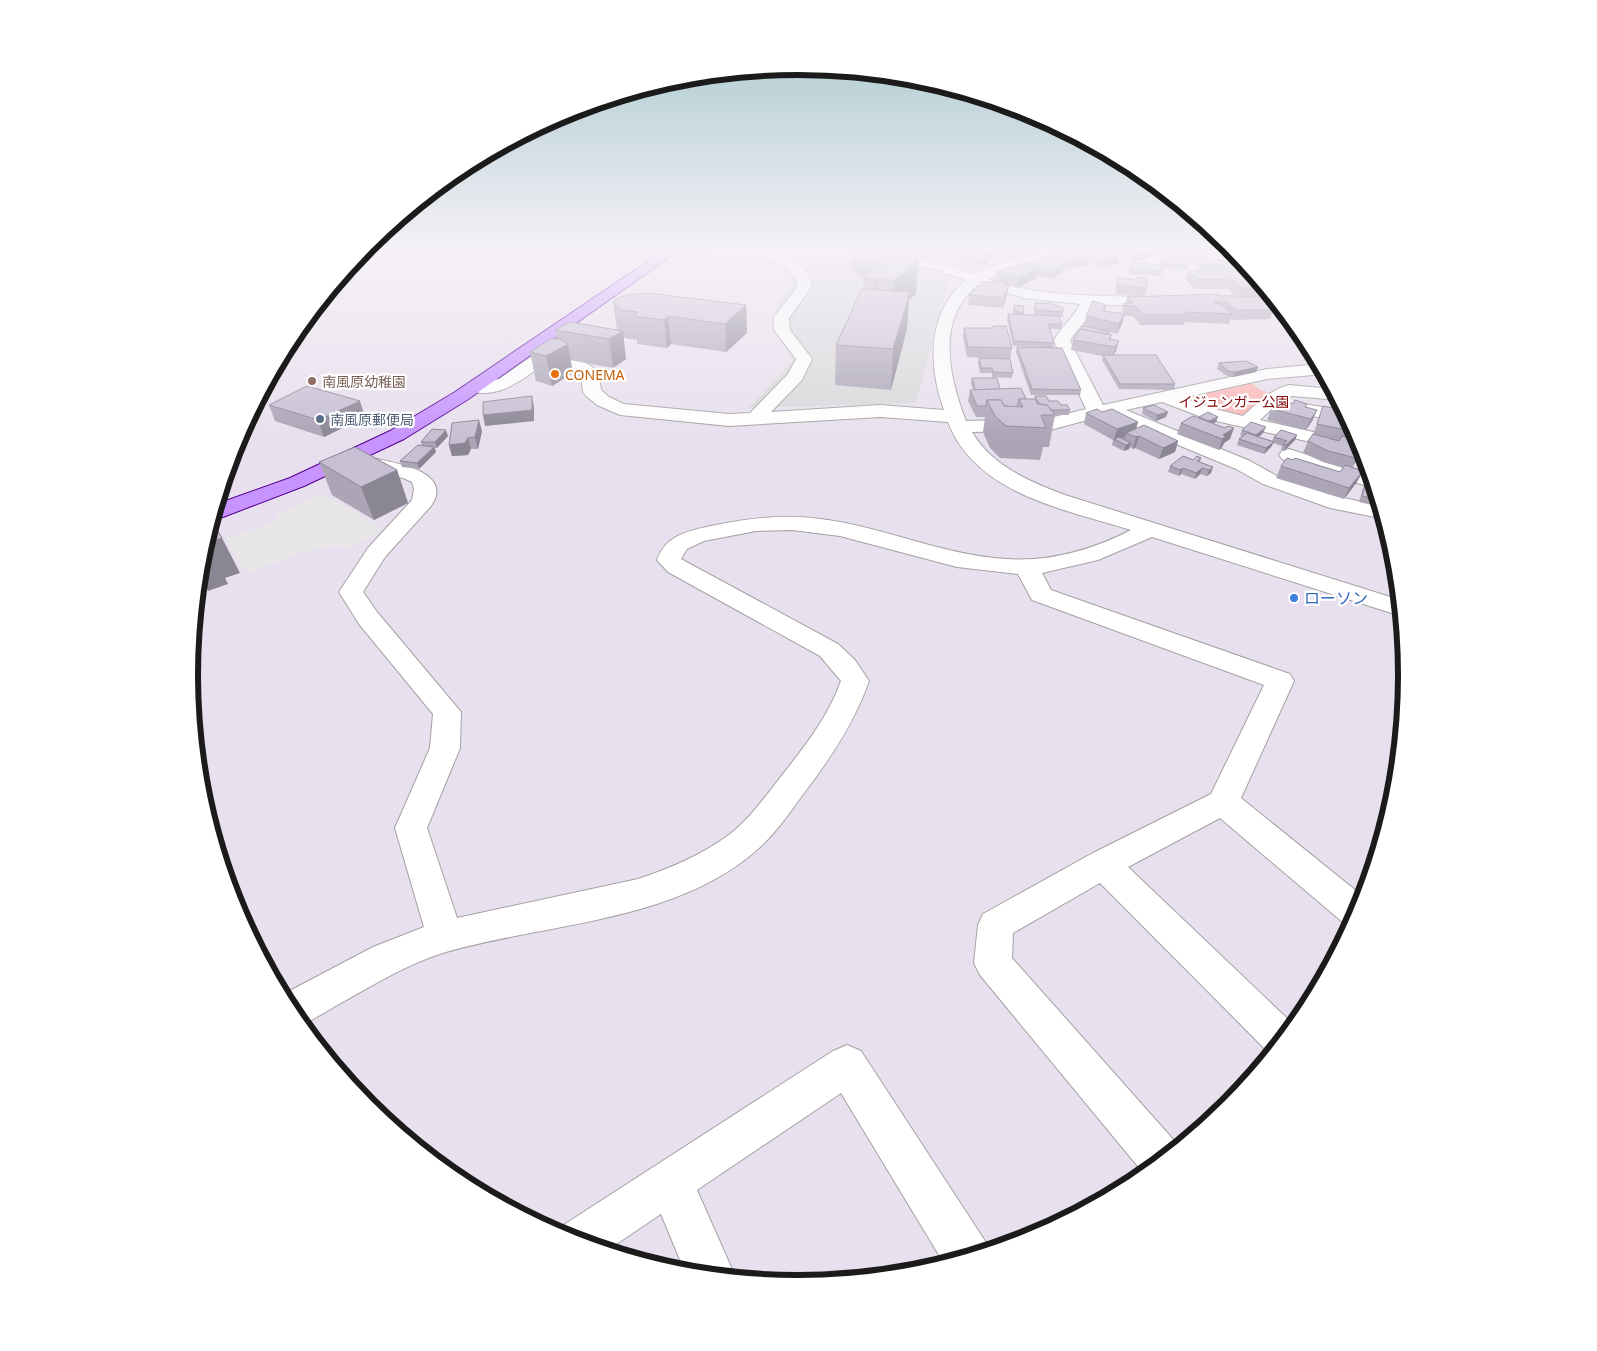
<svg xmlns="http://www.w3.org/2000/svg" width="1597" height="1351" font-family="'Noto Sans','Noto Sans JP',sans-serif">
<rect width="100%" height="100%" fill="#e8e0ee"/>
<path fill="#d8d8d9" d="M852,249H973L995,256L949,282L916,403L749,408L793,361L779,337L776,309L795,276L785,265L762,255H839Z"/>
<path fill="#fdb8b8" d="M1249,381L1260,390L1272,394L1243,417L1237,418L1185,400L1183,397Z"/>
<g fill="#e7e7e7">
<path d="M1012,299L1080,304L1078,310L1011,304Z"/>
<path d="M323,494L384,529L351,547L329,546L302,552L248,574L224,539L276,522V516Z"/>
</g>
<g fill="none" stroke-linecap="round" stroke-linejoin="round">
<g stroke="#a2a2a2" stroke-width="2">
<g id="minor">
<path d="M636,249L870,251L937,261L975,274C1004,258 1036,249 1068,249L1067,252L1023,263L988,279C1043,298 1104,296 1162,297L1167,298L1169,301L1167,304L1162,305H1095L1089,316L1072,337L1070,341L1103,405L1267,369L1320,364L1325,374L1267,379L1182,398L1219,410L1243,416C1256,404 1271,389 1289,385L1333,389L1339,400L1292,396L1274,407L1260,420L1362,443L1365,454L1207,419L1162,402L1126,410L1250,461L1277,476L1344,498L1381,506L1385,519L1330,508L1263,484L1236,469L1106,415L1050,430L972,432C992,466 1030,482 1065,495L1400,600L1401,616L1152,537L1098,560L1042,573L1051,590L1290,674L1294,681L1241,798L1365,898L1352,927L1346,925L1220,818L1128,867L1295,1026L1271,1055L1100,883L1013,933L1012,958L1178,1145L1179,1148L1145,1175L980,975L974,963L978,925L983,914L1091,854L1211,794L1264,685L1032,600L1018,574L957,567L840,536L792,530L756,531L704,541L687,549L681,559L838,644L855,660L869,681C855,721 832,756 807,789C792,809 778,831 759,848C678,922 547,923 446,952C409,963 375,984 341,1003C328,1010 315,1019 301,1025L292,1014L282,995L373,947L424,927L395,828L430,748L433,714L359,624L339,592L368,548L412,500L414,489L412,482L403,478L354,466L351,462L354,458L361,456C383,461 457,468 431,506L385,557L363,592L377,612L461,712L460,748L427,828L457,918L638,879C671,868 702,855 730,834C748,820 762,801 776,783C801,751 827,720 841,681L820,656L668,572L657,560C666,535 688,531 711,526C748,518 784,514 821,519C884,527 942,555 1006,559C1050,562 1092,550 1131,530C1066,510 975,494 948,422L880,417L729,426L620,415L597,405L586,396L583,392L581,376C571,367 557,366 544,364C520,381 500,399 468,391L465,387L468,383L499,379L535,354C548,351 583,358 593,368C599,374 600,382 601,390L609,397L624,404L729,414L750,413L788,374L796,359L774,330L773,318L798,286C794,269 781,264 766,258L643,253ZM790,258L870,259L934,269L966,280C927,311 928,367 944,410L880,405L771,412L802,380L812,359L790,330L789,318L812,286L806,271ZM978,285L1024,298L1080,304C1074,318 1060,327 1054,341L1086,409L1050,418L966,421C949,377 935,319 978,285Z"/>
<path d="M1168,249H1186L1184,252L1161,260L1159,264H1149L1147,261L1150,255Z"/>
<path d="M1187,249C1222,245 1247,267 1268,292L1260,291L1219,263L1189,252Z"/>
<path d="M1225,296H1271L1278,304L1220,303L1218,300L1220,297Z"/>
<path d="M1305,404L1344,411L1350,422L1298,414L1296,410L1298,406Z"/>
<path d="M1289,449L1371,475L1376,489L1282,459L1279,455L1282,451Z"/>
<path d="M847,1045L861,1051L985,1241L989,1251L945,1265L841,1093L697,1190L735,1276L734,1278L686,1274L661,1214L606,1251L558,1234L562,1226L833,1051Z"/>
</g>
</g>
<g stroke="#540092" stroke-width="2">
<path id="major" d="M666,249H681L467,400L404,439L304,486L223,517L213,518L217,504L290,478L390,431L455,392Z"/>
</g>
<use href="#minor" fill="#fff" fill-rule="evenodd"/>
<use href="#major" fill="#c693ff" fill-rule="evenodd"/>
</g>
<g fill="#aba5b6">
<path d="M797,249H817V250Z"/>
<path d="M852,249H905V250L909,257L916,294L909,300L907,329L891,390L835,385L836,345L863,289L864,278L851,271Z"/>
<path d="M922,249H995L994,258L990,259L989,263L983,265Z"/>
<path d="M1067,249H1171L1159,252L1152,250L1150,258L1133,261L1120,256L1118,264L1105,268L1089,262V264L1068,269L1065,268L1064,271L1052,279L1037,275L1036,278L1017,288L1008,285L1007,294L1003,308L968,305L969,295L980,286L998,282H995L997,272L1033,264L1035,263V261L1050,258L1051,253L1067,250Z"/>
<path d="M1212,249H1233L1248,267L1228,257V255L1223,256Z"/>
<path d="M1168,252L1206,257L1205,259L1211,260V259L1235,265L1234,270H1201L1193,263L1194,261H1188L1189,265L1188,270L1162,268V271L1161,276L1130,274L1129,268L1130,264L1161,265V262L1162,257L1167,258Z"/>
<path d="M1189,271L1260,282L1266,290L1264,298H1260L1273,310L1270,319L1232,320L1231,318L1229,324L1185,322L1184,325H1140L1133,316H1124L1122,324L1117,334L1109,332V334L1116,351L1114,355L1175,384L1174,390L1119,389L1102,360L1103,356L1071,350L1073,340L1092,328L1084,326L1086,316L1106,305L1105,311L1122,313L1124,303H1126L1127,297L1136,296L1115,294L1118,278L1147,288L1145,296L1236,297L1229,289H1194L1186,280Z"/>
<path d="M1274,299L1286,314H1283L1271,306Z"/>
<path d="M613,302L746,305L747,333L726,352L671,344L667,348L637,344V340L625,338L623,336L626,359L613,368L570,360L573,373L552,386L536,381L530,352L557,339L555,330H617Z"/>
<path d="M1035,303L1063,312V317L1059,316L1062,324L1061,329H1050L1054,343L1053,347L1081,390L1080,395H1031L1016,352L1017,347H1043L1013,346L1007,319L1008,314H1013L1014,305L1024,306L1023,315L1054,316L1034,314Z"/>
<path d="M993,326L1012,348L1010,359L967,357L963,338L964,328H992Z"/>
<path d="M979,358L1013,373L1012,378L992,377V373H980L978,363Z"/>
<path d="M1219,363L1258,367L1256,372L1233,377L1227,376L1217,369Z"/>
<path d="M972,378L1026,399H1034L1035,396L1061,405L1070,410L1069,415H1055L1049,447H1043L1040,460L1000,458L990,448L983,432L985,417H976L968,401L970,390H973L971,383Z"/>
<path d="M1275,399L1293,404H1307L1306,407L1317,410L1312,421L1306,430L1267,420Z"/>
<path d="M269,405L365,417L324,437L275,421Z"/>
<path d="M1323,406L1343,419L1349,420V419L1359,438L1357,441L1360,454L1352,467L1357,482L1344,499L1276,478L1281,466L1340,472L1343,468L1323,462L1303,453L1308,441L1313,435Z"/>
<path d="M1143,408L1166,417L1156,421L1142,414Z"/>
<path d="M1102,412L1138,422L1136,428L1178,441L1175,452L1159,459L1135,448L1133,449L1130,447L1129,449L1124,451L1112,445L1113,440L1084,424L1086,413Z"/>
<path d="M1199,417L1216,422L1214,423L1230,439L1224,443L1222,447L1219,450L1177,434L1181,423L1198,418Z"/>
<path d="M1242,430L1263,433L1259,437L1272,441L1274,437L1297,435L1295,440L1284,451L1281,450L1282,446L1273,443L1271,447L1264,454L1237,445L1239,439L1242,436L1240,435Z"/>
<path d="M482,431L478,449H471L468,455L452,456L449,445Z"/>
<path d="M448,436L437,448H435L436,452L419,469L402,467L400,461L422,445L421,442Z"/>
<path d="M1365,454L1372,478L1361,475L1366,463L1361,462Z"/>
<path d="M1201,458L1200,462L1211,473L1207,476L1200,474L1195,479L1181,474L1179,476L1168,472L1170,466Z"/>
<path d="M319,462L397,470L408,503L374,520L332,495Z"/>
<path d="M1366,482L1374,484L1381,507L1359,502L1363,488Z"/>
</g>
<g fill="#8b8694">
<path d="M900,249H905L904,253L910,252L908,268L919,259L916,294L909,300L907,329L891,390L893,349L892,318L894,281Z"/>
<path d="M986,249H995L994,258L990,259L989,263L983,265Z"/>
<path d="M1153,249L1150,258L1133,261L1135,252Z"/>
<path d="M1160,249H1171L1159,252Z"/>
<path d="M1091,255L1089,264L1068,269L1070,260Z"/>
<path d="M1120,255L1118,264L1105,268L1107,259Z"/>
<path d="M1066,262L1064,271L1052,279L1054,270Z"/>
<path d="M1038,269L1036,278L1017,288L1019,278Z"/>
<path d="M878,278L876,315L873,316L875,280Z"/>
<path d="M1009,285L1007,294L1003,308L1004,298Z"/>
<path d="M746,305L747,333L726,352L725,324Z"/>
<path d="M1124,314L1122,324L1117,334L1119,324Z"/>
<path d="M668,316L671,344L667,348L664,320Z"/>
<path d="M623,331L626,359L613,368L609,339Z"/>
<path d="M1119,341L1116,351L1112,357L1115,347Z"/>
<path d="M568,344L573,373L552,386L546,356Z"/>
<path d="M1258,367L1256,372L1233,377L1235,372Z"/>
<path d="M532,396L534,407V421L485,426L483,415Z"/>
<path d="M360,401L365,417L324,437L318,420Z"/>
<path d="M1317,410L1312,421L1306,430L1311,419Z"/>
<path d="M1168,412L1166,417L1156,421L1157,415Z"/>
<path d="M1218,417L1216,422L1207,426L1209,421Z"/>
<path d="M479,420L482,431L478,449L475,437Z"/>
<path d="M1138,422L1135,433H1126L1125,437L1116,440L1114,439L1117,429Z"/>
<path d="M1266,427L1263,433L1254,440L1256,435Z"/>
<path d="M1234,428L1230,439L1224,443L1222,447L1219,450L1222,439L1223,435Z"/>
<path d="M446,430L448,436L437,448L435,442Z"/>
<path d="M1297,435L1295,440L1284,451L1286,445Z"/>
<path d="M1139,436L1135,448L1133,449L1136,437Z"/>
<path d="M468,438L471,449L468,455L452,456L449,445Z"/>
<path d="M1178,441L1175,452L1159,459L1163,448Z"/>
<path d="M1274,442L1271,447L1264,454L1266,448Z"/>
<path d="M1131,443L1129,449L1124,451L1126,445Z"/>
<path d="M434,447L436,452L419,469L417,463Z"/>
<path d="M1363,447L1360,454L1351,470L1356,458Z"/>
<path d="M1213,467L1211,473L1207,476L1209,470Z"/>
<path d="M1183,468L1181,474L1179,476L1180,470Z"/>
<path d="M1202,468L1200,474L1195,479L1196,473Z"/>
<path d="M397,470L408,503L374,520L361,487Z"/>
<path d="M1363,471L1357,482L1344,499L1349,488Z"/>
<path d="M222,538L240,573L225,578L228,584L208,591L199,575L201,556L207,543Z"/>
</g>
<g fill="#c7c0d4" stroke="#8b8694">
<path d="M878,249H902L910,252L897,255L919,259L894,281L878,278L875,280L863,278L893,255Z"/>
<path d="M1078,249H1102L1120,255L1107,259Z"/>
<path d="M1126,249H1153L1135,252Z"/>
<path d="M1066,250L1091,255L1070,260L1051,253Z"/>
<path d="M1168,252L1195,253L1206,257L1168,255Z"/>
<path d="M1044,257L1066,262L1054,270L1033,264L1039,262L1035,261Z"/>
<path d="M1162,257L1187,259L1189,265L1163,263Z"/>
<path d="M1194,258L1212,260L1211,259L1231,262L1235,265H1202Z"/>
<path d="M1024,262L1033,264L1032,266L1031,267L1020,264Z"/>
<path d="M1135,263L1162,265V271L1131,269L1130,264Z"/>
<path d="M1019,264L1038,269L1019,278L997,272Z"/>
<path d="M1189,271H1248L1260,282L1265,288H1240L1232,280L1197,279Z"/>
<path d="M1137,277L1147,278V288L1117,285L1118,278L1137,280Z"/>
<path d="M982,282H1004L1003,284L1009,285L1004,298L969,295L977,286H980Z"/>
<path d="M862,289L910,292L893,349L836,345Z"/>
<path d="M648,293L746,305L725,324L668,316L664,320L634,316L638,312L622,310L613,302L616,299L626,295Z"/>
<path d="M1218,294L1222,297H1259L1273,310H1235L1227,302H1213L1216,304H1221L1232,314L1185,312L1187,315H1143L1135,306H1126L1124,303H1133L1127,297Z"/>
<path d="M1093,301L1106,305L1103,311L1124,314L1119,324L1086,316Z"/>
<path d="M1035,303H1050L1063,308V312L1035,310Z"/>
<path d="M1014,305L1024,306L1023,313L1014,310Z"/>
<path d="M1008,314L1059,316L1062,324H1048L1054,343L1014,341Z"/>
<path d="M570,322L623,331L609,339L555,330Z"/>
<path d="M993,326H1006L1012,348L968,347L964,328H993Z"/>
<path d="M1082,326L1094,328L1109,332L1108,334L1081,329Z"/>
<path d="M1080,329L1112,335L1109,339L1119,341L1115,347L1073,340Z"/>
<path d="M551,339H559L568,344L546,356L530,352Z"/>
<path d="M1017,347L1062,348L1081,390L1032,389Z"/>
<path d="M1103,355H1156L1175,384H1120Z"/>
<path d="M979,358L1010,359L1013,373L993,372L992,368H981Z"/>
<path d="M1246,361L1258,367L1235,372L1228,371L1219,363Z"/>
<path d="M972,378H997L1000,389L975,390Z"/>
<path d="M307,386L360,401L318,420L269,405Z"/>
<path d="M1021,388L1026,399H1019L1017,407L1004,406L1001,400H987L986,406H977L970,390Z"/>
<path d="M532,396V410L483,415V402Z"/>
<path d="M1035,396H1046L1049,401H1058L1061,405H1067L1070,410H1051L1047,405L1039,404Z"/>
<path d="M1019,399H1035L1038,404L1047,405L1055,415H1041L1046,428L1006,426L995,416L987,400H1001L1004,406L1023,407Z"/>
<path d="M1275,399L1293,404L1295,400L1307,404L1305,407L1317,410L1311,419L1271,409Z"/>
<path d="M1154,405L1168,412L1157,415L1143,408Z"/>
<path d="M1323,406L1343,410V419L1349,420L1356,432L1317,424Z"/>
<path d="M1097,409L1102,412L1112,409L1138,422L1117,429L1086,413Z"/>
<path d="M1208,412L1218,417L1209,421L1199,417Z"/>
<path d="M1193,416L1225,428L1228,426L1234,428L1223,435L1226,436L1222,439L1181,423Z"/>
<path d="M479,420L475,437L468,438L465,443L449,445L452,423Z"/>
<path d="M1251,422L1266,427L1256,435L1242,430Z"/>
<path d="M1144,425L1178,441L1163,448L1139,436L1136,437L1126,433Z"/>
<path d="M432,429L446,430L435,442H421Z"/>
<path d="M1281,430L1297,435L1286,445L1283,444L1287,441L1274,437Z"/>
<path d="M1247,433L1274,442L1266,448L1239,439Z"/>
<path d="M1313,434L1339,441L1342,436L1361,441L1363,447L1356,458L1328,451L1308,441Z"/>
<path d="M1119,437L1131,443L1126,445L1114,439Z"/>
<path d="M418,445L434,447L417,463L400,461Z"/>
<path d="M355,447L397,470L361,487L319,462Z"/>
<path d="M1183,456L1193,460L1197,456L1201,458L1197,461L1213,467L1209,470L1202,468L1196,473L1183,468L1180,470L1170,466Z"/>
<path d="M1287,458L1293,460L1295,458L1340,472L1345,465L1363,471L1349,488L1281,466Z"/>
<path d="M1366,482L1374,484L1379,500L1362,496Z"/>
<path d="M212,521L222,538L207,543L210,549L203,551Z"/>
</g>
<linearGradient id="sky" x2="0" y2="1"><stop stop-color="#a1c5ca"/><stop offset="0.57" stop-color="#f5f1f7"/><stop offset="1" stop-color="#f5f1f7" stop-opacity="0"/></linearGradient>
<rect width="1597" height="438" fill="url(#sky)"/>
<circle fill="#e8710a" stroke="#fff" stroke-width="2" cx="555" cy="374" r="5"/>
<circle fill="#8d6e63" stroke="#fff" stroke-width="2" cx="312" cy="381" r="5"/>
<circle fill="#5c6f8a" stroke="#fff" stroke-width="2" cx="320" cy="419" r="5"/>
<circle fill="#3f7fe0" stroke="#fff" stroke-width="2" cx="1294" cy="598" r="5"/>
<g text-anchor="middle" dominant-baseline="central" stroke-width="4.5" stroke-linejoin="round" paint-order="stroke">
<g font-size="14" fill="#c56008" stroke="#fff" text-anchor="start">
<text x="565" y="374">CONEMA</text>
</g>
<g font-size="14" fill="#785e54" stroke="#fff" text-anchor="start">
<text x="322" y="381">南風原幼稚園</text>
</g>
<g font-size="14" fill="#7e0405" stroke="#fff">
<text x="1234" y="401">イジュンガー公園</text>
</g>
<g font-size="14" fill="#4e5e75" stroke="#fff" text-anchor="start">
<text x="330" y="419">南風原郵便局</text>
</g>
<g font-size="16" fill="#366cbe" stroke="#fff" text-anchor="start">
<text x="1304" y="598">ローソン</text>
</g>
</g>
<path d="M0 0H1597V1351H0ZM198 675a600 600 0 1 1 1200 0a600 600 0 1 1-1200 0Z" fill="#fff" fill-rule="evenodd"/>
<path fill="none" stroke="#1b1b1b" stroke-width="6" d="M198 675a600 600 0 1 1 1200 0a600 600 0 1 1-1200 0Z"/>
</svg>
